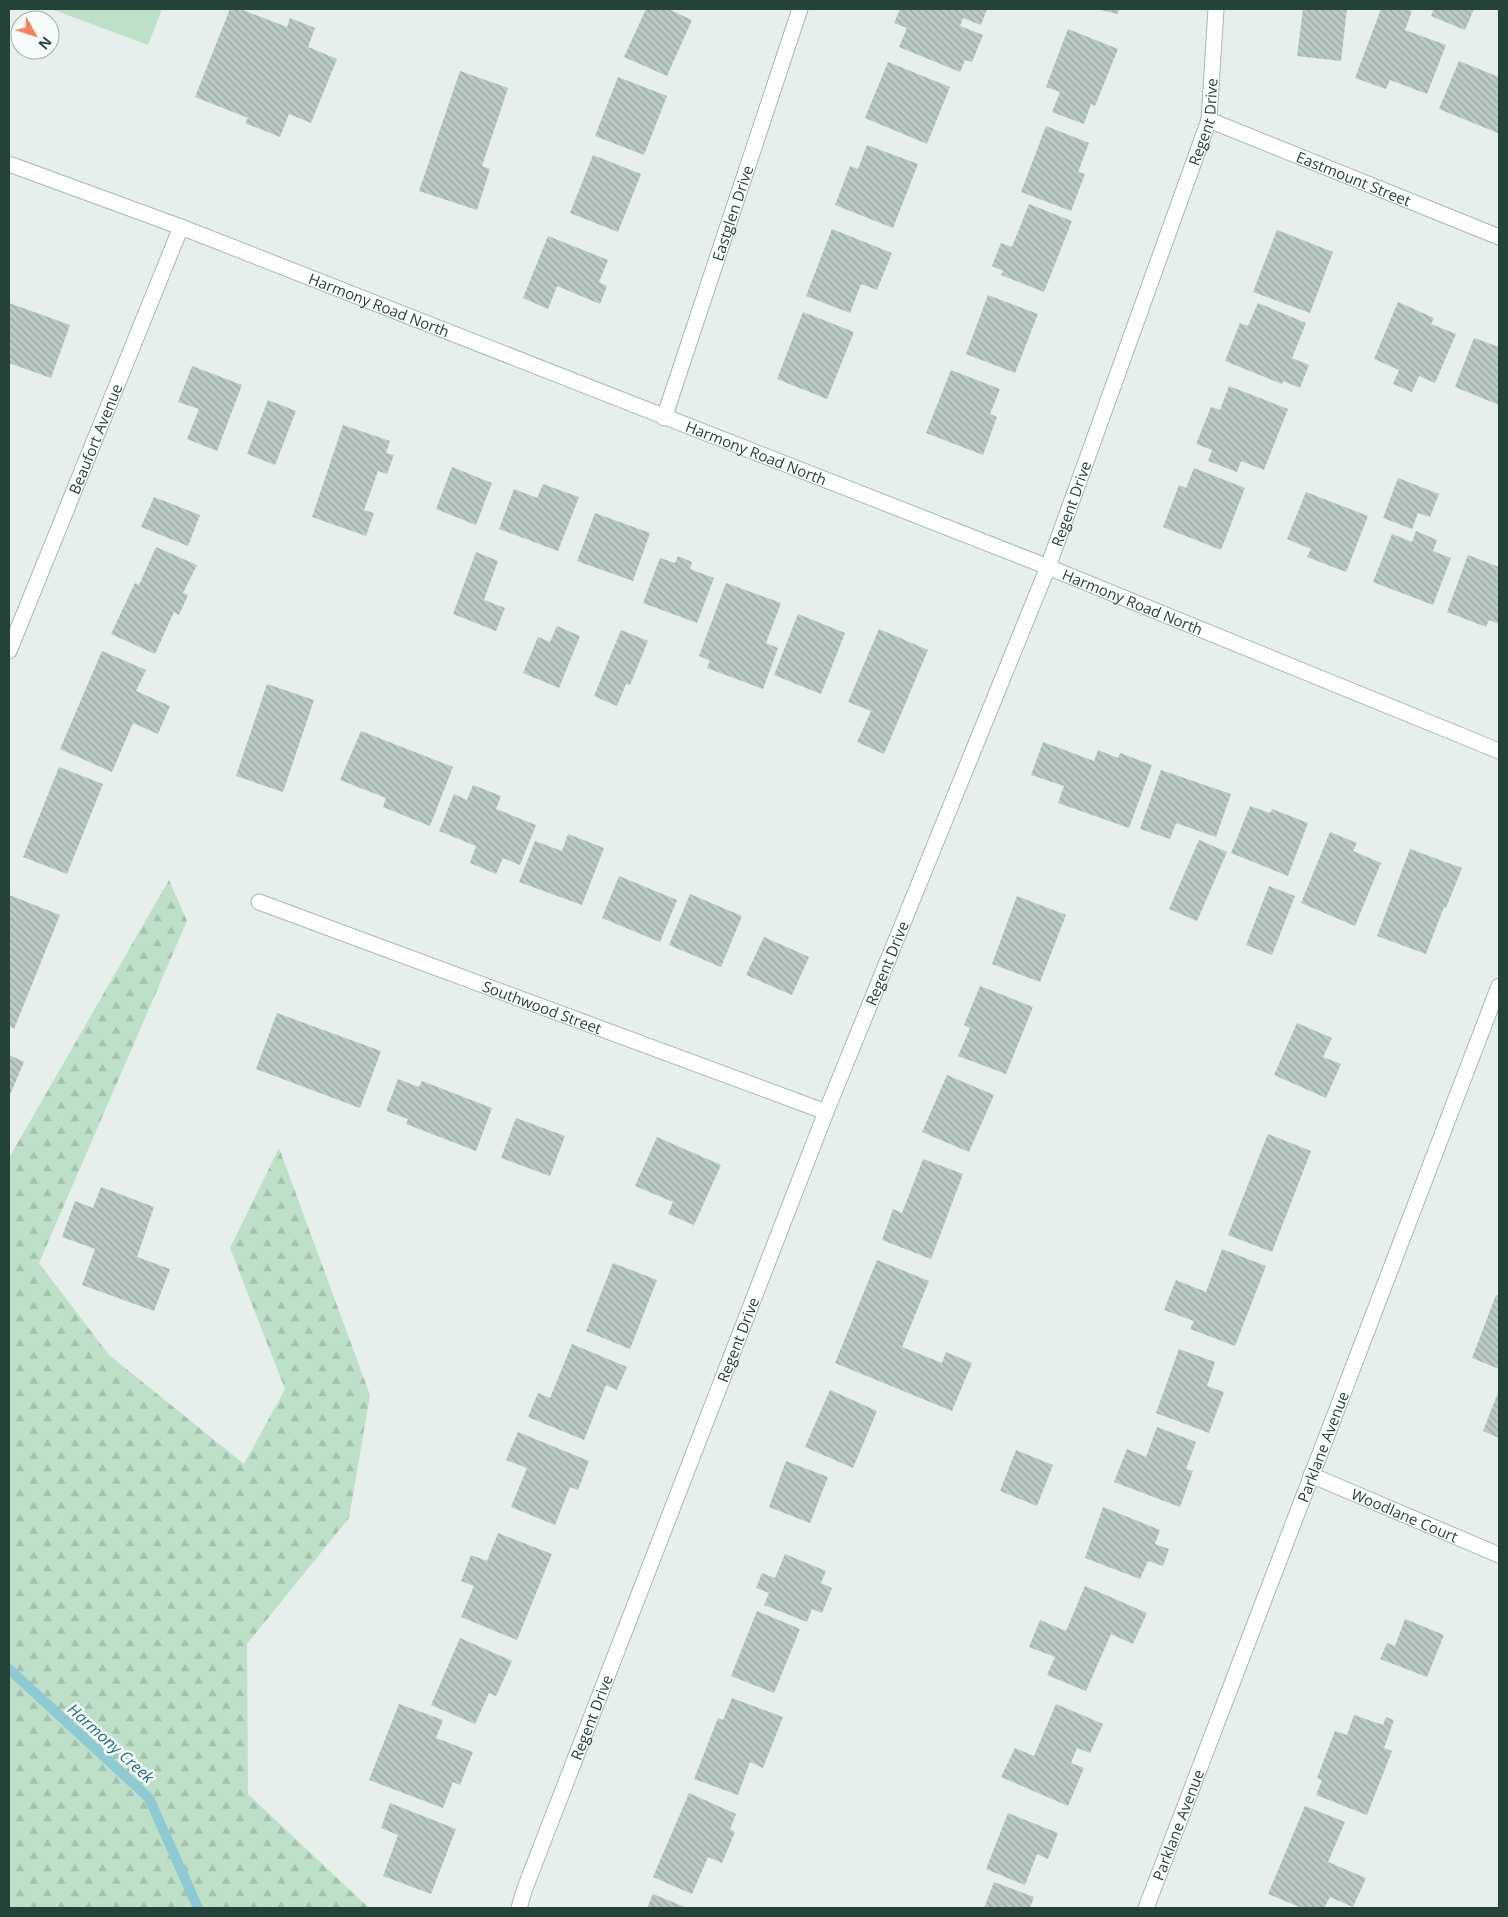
<svg xmlns="http://www.w3.org/2000/svg" width="1508" height="1917" font-family="'Open Sans',sans-serif">
<defs>
<pattern id="forest-firs" width="22" height="20" patternUnits="userSpaceOnUse" patternTransform="scale(1.25)"><rect width="22" height="20" fill="#bfe0c8"/><path d="M5 1l3.5 6h-7zM16 11l3.5 6h-7z" fill="#a4c1ad"/></pattern>
<pattern id="building-back-hatch" width="6" height="6" patternUnits="userSpaceOnUse" patternTransform="scale(1.25)"><rect width="6" height="6" fill="#bbcac4"/><path d="M-1 5l2 2M0 0l6 6M5-1l2 2" fill="none" stroke="#98a6a0"/></pattern>
</defs>
<rect width="100%" height="100%" fill="#e6efeb"/>
<path fill="#bfe0c8" d="M51,9H162L148,45Z"/>
<path fill="url(#forest-firs)" d="M169,880L187,921L39,1263L109,1355L244,1464L285,1389L230,1248L279,1148L370,1395L349,1518L247,1644L248,1794L369,1908H9V1158Z"/>
<g fill="none" stroke-linecap="round" stroke-linejoin="round">
<path stroke="#8ec9d4" stroke-width="10" d="M9,1669L149,1798L198,1908"/>
</g>
<g fill="url(#building-back-hatch)">
<path d="M230,9H240L287,27L290,18L315,28L308,47L337,59L311,123L289,114L280,137L245,123L248,118L195,97Z"/>
<path d="M646,9H668L692,20L667,76L624,57Z"/>
<path d="M900,9H987L981,25L963,18L960,26L983,35L972,62L965,60L960,72L899,47L907,28L894,23Z"/>
<path d="M1096,9H1119L1118,14Z"/>
<path d="M1303,9H1347L1341,61L1297,56Z"/>
<path d="M1381,9H1406L1412,11L1405,30L1446,45L1427,94L1390,80L1386,89L1355,78Z"/>
<path d="M1434,9H1474L1465,30L1431,16Z"/>
<path d="M1068,29L1118,49L1095,106L1091,104L1084,124L1052,112L1060,92L1046,87Z"/>
<path d="M1459,61L1499,77L1498,133L1439,109Z"/>
<path d="M888,62L950,87L927,144L865,118Z"/>
<path d="M460,71L508,88L482,166L490,169L477,210L419,191Z"/>
<path d="M618,77L667,96L644,155L595,136Z"/>
<path d="M1046,126L1089,143L1078,172L1085,174L1071,211L1021,192Z"/>
<path d="M867,145L918,164L893,228L835,205L850,166L858,169Z"/>
<path d="M593,155L641,174L618,232L570,213Z"/>
<path d="M1029,204L1072,221L1044,292L1001,275L1003,271L992,266L1001,243L1012,247Z"/>
<path d="M832,229L892,253L877,290L861,284L850,313L806,296Z"/>
<path d="M1277,230L1333,252L1310,313L1253,292Z"/>
<path d="M548,236L608,260L599,282L607,286L600,304L557,286L548,309L523,298Z"/>
<path d="M988,295L1038,314L1015,373L966,354Z"/>
<path d="M1398,302L1434,318L1431,324L1456,334L1435,383L1419,376L1412,392L1393,384L1399,370L1374,359Z"/>
<path d="M9,303L70,325L51,378L9,363Z"/>
<path d="M1258,303L1306,323L1292,358L1309,365L1300,388L1283,381L1282,384L1277,382L1225,361L1240,323L1248,326Z"/>
<path d="M803,312L854,332L827,399L777,379Z"/>
<path d="M1474,338L1499,347V405L1455,387Z"/>
<path d="M192,366L242,385L217,451L187,439L199,409L178,402Z"/>
<path d="M951,370L1000,389L990,414L997,417L983,455L926,433Z"/>
<path d="M1229,386L1288,409L1264,470L1241,461L1237,472L1208,461L1212,450L1196,444L1211,407L1220,410Z"/>
<path d="M268,400L296,411L275,465L247,454Z"/>
<path d="M343,425L390,441L386,453L394,455L387,474L378,471L364,510L374,513L366,536L312,517Z"/>
<path d="M452,467L492,483L476,525L436,509Z"/>
<path d="M1194,468L1245,488L1221,550L1163,527L1179,485L1186,488Z"/>
<path d="M1398,478L1439,494L1430,517L1418,513L1412,529L1383,518Z"/>
<path d="M543,484L579,497L558,551L499,529L514,489L537,498Z"/>
<path d="M1306,492L1368,516L1346,572L1307,557L1311,549L1287,539Z"/>
<path d="M154,497L200,515L188,546L141,527Z"/>
<path d="M595,513L650,533L633,581L577,561Z"/>
<path d="M1416,531L1437,540L1433,551L1451,558L1433,605L1373,582L1392,534L1412,542Z"/>
<path d="M156,547L197,565L183,593L188,595L179,615L174,612L155,654L111,634L135,583L139,585Z"/>
<path d="M476,552L498,561L484,600L505,608L496,631L453,614Z"/>
<path d="M1468,555L1499,567V624L1489,620L1486,627L1447,612Z"/>
<path d="M678,556L692,562L690,569L714,578L697,623L643,603L660,558L675,563Z"/>
<path d="M726,583L781,603L766,643L778,648L763,689L707,668L710,661L699,656Z"/>
<path d="M798,614L845,633L821,694L774,675Z"/>
<path d="M557,626L580,636L559,688L523,673L538,637L550,642Z"/>
<path d="M879,629L928,650L884,754L857,742L871,711L848,702Z"/>
<path d="M621,630L648,641L630,685L626,684L617,706L594,696Z"/>
<path d="M102,651L146,670L136,691L170,706L158,734L133,723L112,772L60,749Z"/>
<path d="M267,684L314,700L283,792L236,776Z"/>
<path d="M361,731L453,767L430,826L383,807L386,798L340,780Z"/>
<path d="M1043,742L1094,761L1098,750L1118,758L1120,753L1152,765L1129,828L1058,803L1064,786L1031,775Z"/>
<path d="M59,767L103,784L67,874L23,857Z"/>
<path d="M1161,770L1231,794L1216,837L1176,823L1170,839L1140,829Z"/>
<path d="M473,785L501,796L496,809L536,825L520,865L503,858L496,874L470,863L476,846L439,831L454,794L467,800Z"/>
<path d="M1250,806L1270,813L1272,809L1308,823L1288,876L1231,853Z"/>
<path d="M1330,832L1357,843L1353,851L1381,863L1355,926L1301,903Z"/>
<path d="M568,834L604,848L582,905L519,882L535,841L562,851Z"/>
<path d="M1199,840L1227,852L1197,921L1169,909Z"/>
<path d="M1410,849L1462,868L1446,908L1444,907L1426,954L1377,936Z"/>
<path d="M619,876L677,900L660,942L602,918Z"/>
<path d="M1269,886L1295,896L1272,955L1246,945Z"/>
<path d="M690,894L742,916L721,967L669,945Z"/>
<path d="M9,895L60,915L14,1029L9,1026Z"/>
<path d="M1017,896L1066,915L1040,982L992,964Z"/>
<path d="M764,937L809,957L792,995L746,975Z"/>
<path d="M980,986L1033,1007L1006,1074L958,1056L970,1028L964,1025Z"/>
<path d="M277,1013L381,1051L360,1108L256,1069Z"/>
<path d="M1297,1023L1332,1038L1323,1057L1341,1064L1326,1098L1274,1075Z"/>
<path d="M9,1055L24,1062L9,1097Z"/>
<path d="M947,1075L994,1095L969,1152L922,1132Z"/>
<path d="M398,1079L419,1087L422,1081L492,1108L476,1151L406,1124L408,1119L386,1111Z"/>
<path d="M516,1118L565,1136L550,1176L501,1158Z"/>
<path d="M1268,1134L1311,1151L1272,1252L1228,1235Z"/>
<path d="M657,1137L721,1165L694,1225L668,1214L673,1202L635,1186Z"/>
<path d="M923,1159L963,1174L931,1259L882,1240L893,1209L902,1213Z"/>
<path d="M101,1187L154,1207L137,1257L170,1269L154,1311L82,1285L95,1249L62,1237L75,1201L93,1208Z"/>
<path d="M1222,1249L1266,1266L1235,1346L1190,1329L1194,1321L1164,1310L1176,1280L1206,1292Z"/>
<path d="M877,1260L929,1281L902,1347L942,1363L946,1352L972,1363L952,1411L835,1363Z"/>
<path d="M613,1263L657,1280L630,1349L586,1331Z"/>
<path d="M1496,1295L1499,1296V1369L1472,1358Z"/>
<path d="M572,1344L627,1367L617,1390L606,1385L584,1440L528,1417L538,1393L550,1398Z"/>
<path d="M1179,1349L1215,1362L1207,1386L1224,1392L1209,1433L1156,1413Z"/>
<path d="M830,1390L877,1411L853,1468L805,1447Z"/>
<path d="M1499,1390V1438L1483,1431Z"/>
<path d="M1157,1427L1196,1442L1186,1469L1193,1471L1180,1507L1114,1482L1127,1449L1146,1457Z"/>
<path d="M518,1432L589,1461L578,1490L570,1487L555,1525L511,1507L527,1468L506,1460Z"/>
<path d="M1016,1450L1053,1465L1037,1506L1000,1491Z"/>
<path d="M786,1461L828,1477L810,1523L769,1507Z"/>
<path d="M1103,1507L1160,1530L1155,1544L1169,1549L1163,1566L1148,1561L1140,1579L1085,1558Z"/>
<path d="M498,1533L552,1554L517,1640L461,1617L474,1586L461,1581L471,1555L487,1561Z"/>
<path d="M785,1554L826,1571L821,1583L832,1588L822,1613L812,1609L807,1622L764,1605L769,1593L756,1588L762,1573L775,1578Z"/>
<path d="M1085,1586L1147,1613L1133,1644L1111,1634L1086,1691L1047,1675L1055,1657L1029,1647L1040,1620L1066,1631Z"/>
<path d="M757,1611L800,1629L774,1693L731,1676Z"/>
<path d="M1405,1619L1444,1635L1427,1677L1380,1659L1387,1643L1395,1646Z"/>
<path d="M460,1638L512,1661L496,1696L489,1693L475,1724L431,1705Z"/>
<path d="M732,1698L783,1717L763,1768L750,1762L738,1795L694,1779L718,1718L723,1720Z"/>
<path d="M399,1704L443,1720L436,1738L473,1752L460,1785L453,1782L443,1808L369,1780Z"/>
<path d="M1056,1704L1103,1724L1090,1753L1077,1748L1071,1763L1084,1768L1068,1806L1001,1777L1015,1748L1034,1756Z"/>
<path d="M1354,1715L1383,1725L1386,1717L1394,1720L1384,1748L1392,1751L1367,1815L1316,1795L1322,1780L1317,1778L1335,1731L1347,1735Z"/>
<path d="M689,1793L736,1814L730,1829L735,1832L722,1863L708,1857L692,1894L653,1877Z"/>
<path d="M390,1803L456,1829L431,1894L383,1876L398,1835L381,1828Z"/>
<path d="M1305,1806L1345,1822L1328,1862L1366,1878L1353,1907L1330,1897L1324,1908H1302L1268,1894Z"/>
<path d="M1008,1813L1058,1833L1048,1859L1037,1854L1025,1885L986,1869Z"/>
<path d="M994,1882L1034,1897L1030,1908H984Z"/>
<path d="M653,1894L687,1908H647Z"/>
</g>
<g fill="none" stroke-linecap="round" stroke-linejoin="round">
<g stroke="#a8b8b2" stroke-width="17">
<g id="minor">
<path id="s1" d="M1209,120L1499,237"/>
<path id="s2" d="M664,418L800,9"/>
<path id="s3" d="M9,651L181,227"/>
<path id="s4" d="M259,902L826,1112"/>
<path id="s5" d="M1311,1475L1499,1555"/>
<path id="s6" d="M519,1908L525,1888L826,1112L1048,567L1209,120L1216,9"/>
<path id="s7" d="M1146,1908L1499,986"/>
</g>
</g>
<g stroke="#a4bbb3" stroke-width="17">
<g id="secondary">
<path id="s8" d="M9,164L181,227L1048,567L1499,751"/>
</g>
</g>
<use href="#minor" stroke="#fff" stroke-width="15"/>
<use href="#secondary" stroke="#fff" stroke-width="15"/>
</g>
<g text-anchor="middle" dominant-baseline="central" stroke-width="5" stroke-linejoin="round" paint-order="stroke">
<g font-size="15" fill="#24423a" stroke="#f7fbf9">
<text stroke="none"><textPath href="#s6" startOffset="1914">Regent Drive</textPath></text>
<text stroke="none"><textPath href="#s1" startOffset="156">Eastmount Street</textPath></text>
<text stroke="none"><textPath href="#s2" startOffset="216">Eastglen Drive</textPath></text>
<text stroke="none"><textPath href="#s8" startOffset="396">Harmony Road North</textPath></text>
<text stroke="none"><textPath href="#s3" startOffset="229">Beaufort Avenue</textPath></text>
<text stroke="none"><textPath href="#s8" startOffset="801">Harmony Road North</textPath></text>
<text stroke="none"><textPath href="#s6" startOffset="1509">Regent Drive</textPath></text>
<text stroke="none"><textPath href="#s8" startOffset="1206">Harmony Road North</textPath></text>
<text stroke="none"><textPath href="#s6" startOffset="1014">Regent Drive</textPath></text>
<text stroke="none"><textPath href="#s4" startOffset="302">Southwood Street</textPath></text>
<text stroke="none"><textPath href="#s6" startOffset="609">Regent Drive</textPath></text>
<text stroke="none"><textPath href="#s7" startOffset="494">Parklane Avenue</textPath></text>
<text stroke="none"><textPath href="#s5" startOffset="102">Woodlane Court</textPath></text>
<text stroke="none"><textPath href="#s6" startOffset="204">Regent Drive</textPath></text>
<text stroke="none"><textPath href="#s7" startOffset="89">Parklane Avenue</textPath></text>
</g>
<g font-size="16" font-style="italic" fill="#1c6f80" stroke="#f7fbf9">
<text transform="translate(111 1743) rotate(42)">Harmony Creek</text>
</g>
</g>
<rect width="1508" height="1917" fill="none" stroke="#24423a" stroke-width="20"/>
<g transform="translate(35 35) rotate(129)"><circle r="24" fill="#f7fbf9" stroke="#a3b1ad"/>
<path d="M0-4L9 19L0 12L-9 19Z" fill="#f4845f"/>
<text y="-8" font-size="14" font-weight="bold" text-anchor="middle" fill="#24423a">N</text>
</g>
</svg>
